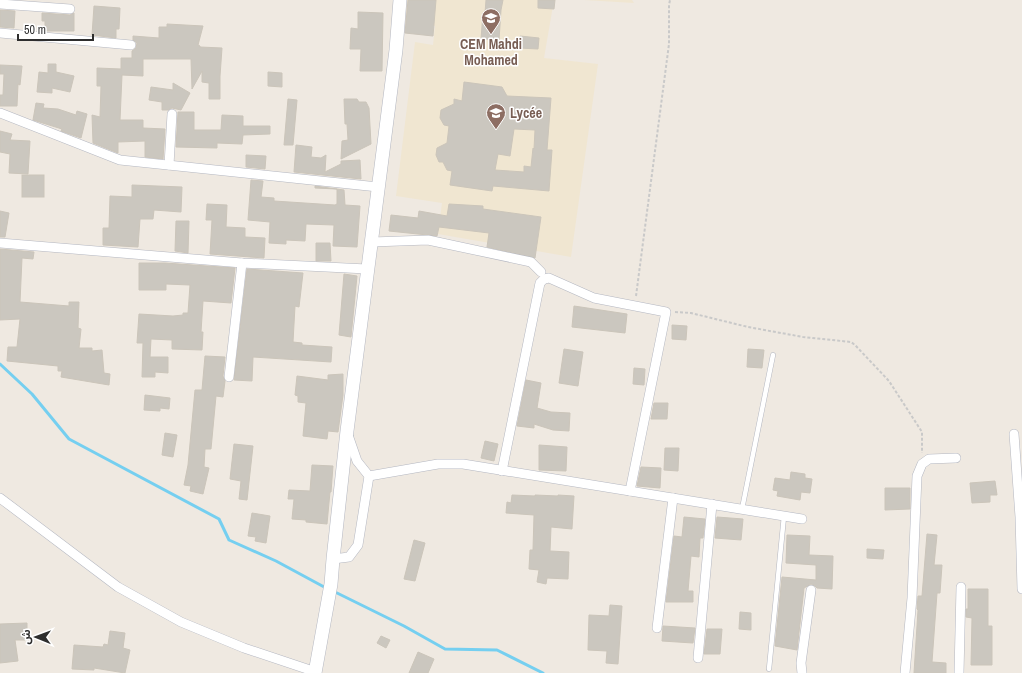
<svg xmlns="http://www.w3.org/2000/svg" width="1022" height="673" font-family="'Archivo Narrow','Noto Sans Arabic',sans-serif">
<rect width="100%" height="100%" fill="#efe9e1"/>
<g fill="#f0e6d1">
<path d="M407,0H554L544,58L598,64L571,257L438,234L442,203L396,196L415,42L433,45L435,26L405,23Z"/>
<path d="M584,0H632L634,3Z"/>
</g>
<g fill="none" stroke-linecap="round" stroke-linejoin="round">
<g stroke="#75cff0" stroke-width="3">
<path d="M0,364L32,394L69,439L219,519L229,540L276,561L326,588"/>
<path d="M333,591L404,626L445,649L497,650L543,673"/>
</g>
</g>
<g fill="#cbc7bf" stroke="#cbc5ba" fill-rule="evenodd">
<path d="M408,0H436L433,36L405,33Z"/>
<path d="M486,0H503L501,10L499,40L481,39L483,13H485Z"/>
<path d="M538,0H555L554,9L538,8Z"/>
<path d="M94,6L120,8L119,29H116V38L92,35Z"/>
<path d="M0,10L15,11L14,28L0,27Z"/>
<path d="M358,12L383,13L382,71H360L361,49H350L351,28L358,29Z"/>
<path d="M42,13L70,15L74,13V31H45V21H42Z"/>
<path d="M167,24L203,26L198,45L200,46V47L222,48L220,76V99H209V83L202,82V71L192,89L191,59H143V76L122,75L120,120H143V128L165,129L163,159L145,157V141L118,142V153L93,143L92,115L100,117L101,86H97V68L121,69V58H132V51L136,48L137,43L133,40V36L159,38V27H167Z"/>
<path d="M520,36L539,38L538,49L519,48Z"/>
<path d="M48,64H56V72L74,76L70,92L52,88V93L37,92L39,72L48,73Z"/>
<path d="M0,65L22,66L20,85L18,84L17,106H0V95H3L4,74H0Z"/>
<path d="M268,72L282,73V87L268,86Z"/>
<path d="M464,82L502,87L507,96L551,98L547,150H552L549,191L493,186L492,191L450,185L452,171L447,170L443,162H439L436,155L437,148L447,143L449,126L444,125L440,118L441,110L454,104V99L462,101ZM514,129L535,130L534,149L533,148L531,167L524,166V172L495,170L498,154L510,156Z"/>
<path d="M173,83L190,93L181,110L172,108L168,110H162V102L149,100L151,87L173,90Z"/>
<path d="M288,99L297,100L293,145H284Z"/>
<path d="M344,99H357L359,102H366L369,108L371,144L341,159L342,141L348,140L347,124H345Z"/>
<path d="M36,103L44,104L43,108L58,109L76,115L77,111L87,114L81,138L61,131L62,129L33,120Z"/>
<path d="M178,112H194V130H221L222,115L243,116V126H270V134L243,135L242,144L217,143V148L176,147Z"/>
<path d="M0,131L12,134L10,140L30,141L28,174L9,173L10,154L0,152Z"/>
<path d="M296,145L312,147L311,157L321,158L326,155L325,172L341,164V161L360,160L361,179L294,172Z"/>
<path d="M246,155L266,156L265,169L246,167Z"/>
<rect x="22" y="175" width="22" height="22"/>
<path d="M251,180L263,181L261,197L274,198V201L335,205L337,204V189L315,188V186L344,190L345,205L360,206L357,247L333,246L334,225L306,224L305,241L286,240V244L269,243L270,222L248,220Z"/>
<path d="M132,185L182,187L181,212L154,210L153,219H140L138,247L103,245V228H109L110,196L132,197Z"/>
<path d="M207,204L227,205L226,227L245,228V237L265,238L264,258L210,254L212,220H206Z"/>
<path d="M449,204L483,206V209L541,217L535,258L487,247L489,233L439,227L437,236L389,231L391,215L418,218L419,211L447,216Z"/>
<path d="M0,211L9,213L5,237H0Z"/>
<path d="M176,221H189L188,253L175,251Z"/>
<path d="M316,243H330L331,261H316Z"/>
<path d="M0,249L34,252L33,259L22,258L20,302L69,306V302H79L78,328L81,329L79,348H92V351L102,350L104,373L110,374L109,385L61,377L62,371H58V366L7,361L8,347H17L20,319L0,320Z"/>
<path d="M139,263H165L235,268L231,303L203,301L201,332H203L202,350L172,349V340L151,339L150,357H168V373L155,372V377H142L143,343H137L139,314L173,316L183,315V313H188L190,285L166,284V290H139Z"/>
<path d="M247,269L303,273L299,307L295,306L293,342L302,343V345L332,347L331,362L253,357L252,381L234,380Z"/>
<path d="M344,274L357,276L351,337L339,335Z"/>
<path d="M574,306L627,314L625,333L572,327Z"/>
<path d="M672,325L687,326L686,340L672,339Z"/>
<path d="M564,349L583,352L578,386L559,383Z"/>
<path d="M748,349L764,350L762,368L747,367Z"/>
<path d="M205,356L225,357L223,376L225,381L223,397L216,396L211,449H205L204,467L209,468L203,494L190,491L191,486L184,485L188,465L195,390H202Z"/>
<path d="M634,368L645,369L644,385L633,384Z"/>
<path d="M343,374V395L338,432L328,431L327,439L303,436L306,403L298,402V396L295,395L297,376L328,380V375Z"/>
<path d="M526,380L541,383L537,408L551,412L570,413L569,431L553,430L534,424V428L517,426Z"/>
<path d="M145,395L170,398L169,409L160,408V411L144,410Z"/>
<path d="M654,403H668L667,419H651Z"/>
<path d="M165,433L177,435L173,457L162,455Z"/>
<path d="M485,441L498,444L494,461L481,458Z"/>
<path d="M234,444L253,446L247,500L239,499L241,481L230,479Z"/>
<path d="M539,445L567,447L566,471L539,470Z"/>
<path d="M665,448H679L678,471L664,470Z"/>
<path d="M312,465L333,466L331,492H330L327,524L306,522V520L292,519L294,499H288L289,490L310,491Z"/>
<path d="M641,467L661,468L660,488L637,486Z"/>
<path d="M791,472L805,474V478L812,479L810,493L801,492L800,500L777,496L778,491L773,490L775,478L790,480Z"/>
<path d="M995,481L997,495H990V502L972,503L970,483Z"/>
<path d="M885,488H910V509L885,510Z"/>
<path d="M512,495L535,496V495L558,496V495L574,496L572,529L551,527L550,551L569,552L568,579L547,578L546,584L537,582L539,570L529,569L530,550H533L534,515L506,513L507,502L511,503Z"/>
<path d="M252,513L270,516L266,543L255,541L256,537L248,536Z"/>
<path d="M684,517L705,519L703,538H700L699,557L691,556L688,591H693V602H666L674,536L682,537Z"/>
<path d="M717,517L743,519L741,540L715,538Z"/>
<path d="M927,534L937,535L934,565H942L940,593H937L932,662L946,663V673H914L918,610L917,609L918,596H922Z"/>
<path d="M787,535L810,536L809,555L833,556L832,589L817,588L815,586L811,584L804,588L797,650L775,646L782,577L816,580V565L786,563Z"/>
<path d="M414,540L425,543L415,581L404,579Z"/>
<path d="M867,549L884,550L883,559L867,558Z"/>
<path d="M968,589H988V626H992V665H971L972,618L966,617V609H968Z"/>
<path d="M610,605L622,606L618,664L606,663L607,651L588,650L589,615L609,616Z"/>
<path d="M740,612L751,613V630L739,629Z"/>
<path d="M27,623V640H15L18,661L0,663V624Z"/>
<path d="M663,626L695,628L693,643L662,641Z"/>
<path d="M707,629H722L720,654H704Z"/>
<path d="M110,631L125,633L123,648L130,650L125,673L94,668V670L72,669L74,645L103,647L104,644L108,645Z"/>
<path d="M381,636L390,640L386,648L377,643Z"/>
<path d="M418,652L434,659L428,673H409Z"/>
</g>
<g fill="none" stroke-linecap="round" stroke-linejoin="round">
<g stroke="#b4b7c1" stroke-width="5.5">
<g id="lane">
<path d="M742,509L773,355"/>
<path d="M769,669L784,516"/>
</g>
</g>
<g stroke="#b4b7c1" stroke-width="10">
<g id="street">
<path d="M0,4L70,9"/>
<path d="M0,33L131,45"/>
<path d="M0,113L120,160L378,187"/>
<path d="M169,165L172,114"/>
<path d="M372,242L428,240L531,262L541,272"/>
<path d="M0,243L242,263L367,269"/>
<path d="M229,377L242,263"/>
<path d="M1014,434L1020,517L1022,589"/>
<path d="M502,471L540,283L544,279L549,278L594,298L666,312L630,491"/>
<path d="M369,476L438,464H463L802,519"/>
<path d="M0,498L118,587L181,622L244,648L316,672"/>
<path d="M333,559L349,557L358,545L369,476L357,461L348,435"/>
<path d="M657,628L673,498"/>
<path d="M698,658L712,504"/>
<path d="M802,673L801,663L811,590"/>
<path d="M905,673L912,598L917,476L922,464L929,459L956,458"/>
<path d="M959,673L961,587"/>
</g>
</g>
<g stroke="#b4b7c1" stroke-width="14">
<path id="secondary" d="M315,673L331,584L333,559L347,431L396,50L400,0"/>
</g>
<g stroke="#c9c9c9" stroke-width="2" stroke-dasharray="3 2" stroke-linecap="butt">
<path d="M636,296L669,44V5L670,0"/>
<path d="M675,312L691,313L748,327L803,337L851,342L855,345L889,381L922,432V453"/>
</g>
<use href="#lane" stroke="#fff" stroke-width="4.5"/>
<use href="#street" stroke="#fff" stroke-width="9"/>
<use href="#secondary" stroke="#fff" stroke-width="13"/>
</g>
<defs>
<g id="school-pin" transform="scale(1)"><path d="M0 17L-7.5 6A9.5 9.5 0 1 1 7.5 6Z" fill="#8d6e63" stroke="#fff"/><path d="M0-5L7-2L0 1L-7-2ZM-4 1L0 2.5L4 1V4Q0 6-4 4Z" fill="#fff"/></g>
</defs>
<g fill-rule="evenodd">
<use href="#school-pin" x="491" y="18"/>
<use href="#school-pin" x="496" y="113"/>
</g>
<g text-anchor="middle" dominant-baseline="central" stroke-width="3" stroke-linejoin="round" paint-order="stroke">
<g font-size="14" font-weight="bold" fill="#785e54" stroke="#fff">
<text x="491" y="44">CEM Mahdi<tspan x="491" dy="16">Mohamed</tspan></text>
<text x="510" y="113" text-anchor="start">Lycée</text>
</g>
</g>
<g transform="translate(36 637) rotate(271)" stroke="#ffffff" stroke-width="3" paint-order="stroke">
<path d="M0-3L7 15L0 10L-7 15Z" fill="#2e2e2e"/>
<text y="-6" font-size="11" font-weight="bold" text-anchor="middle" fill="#2e2e2e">ش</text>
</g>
<path d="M18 34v6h75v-6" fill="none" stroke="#2e2e2e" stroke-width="2"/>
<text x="24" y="34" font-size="12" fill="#2e2e2e" stroke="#ffffff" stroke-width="3" paint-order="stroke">50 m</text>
</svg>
